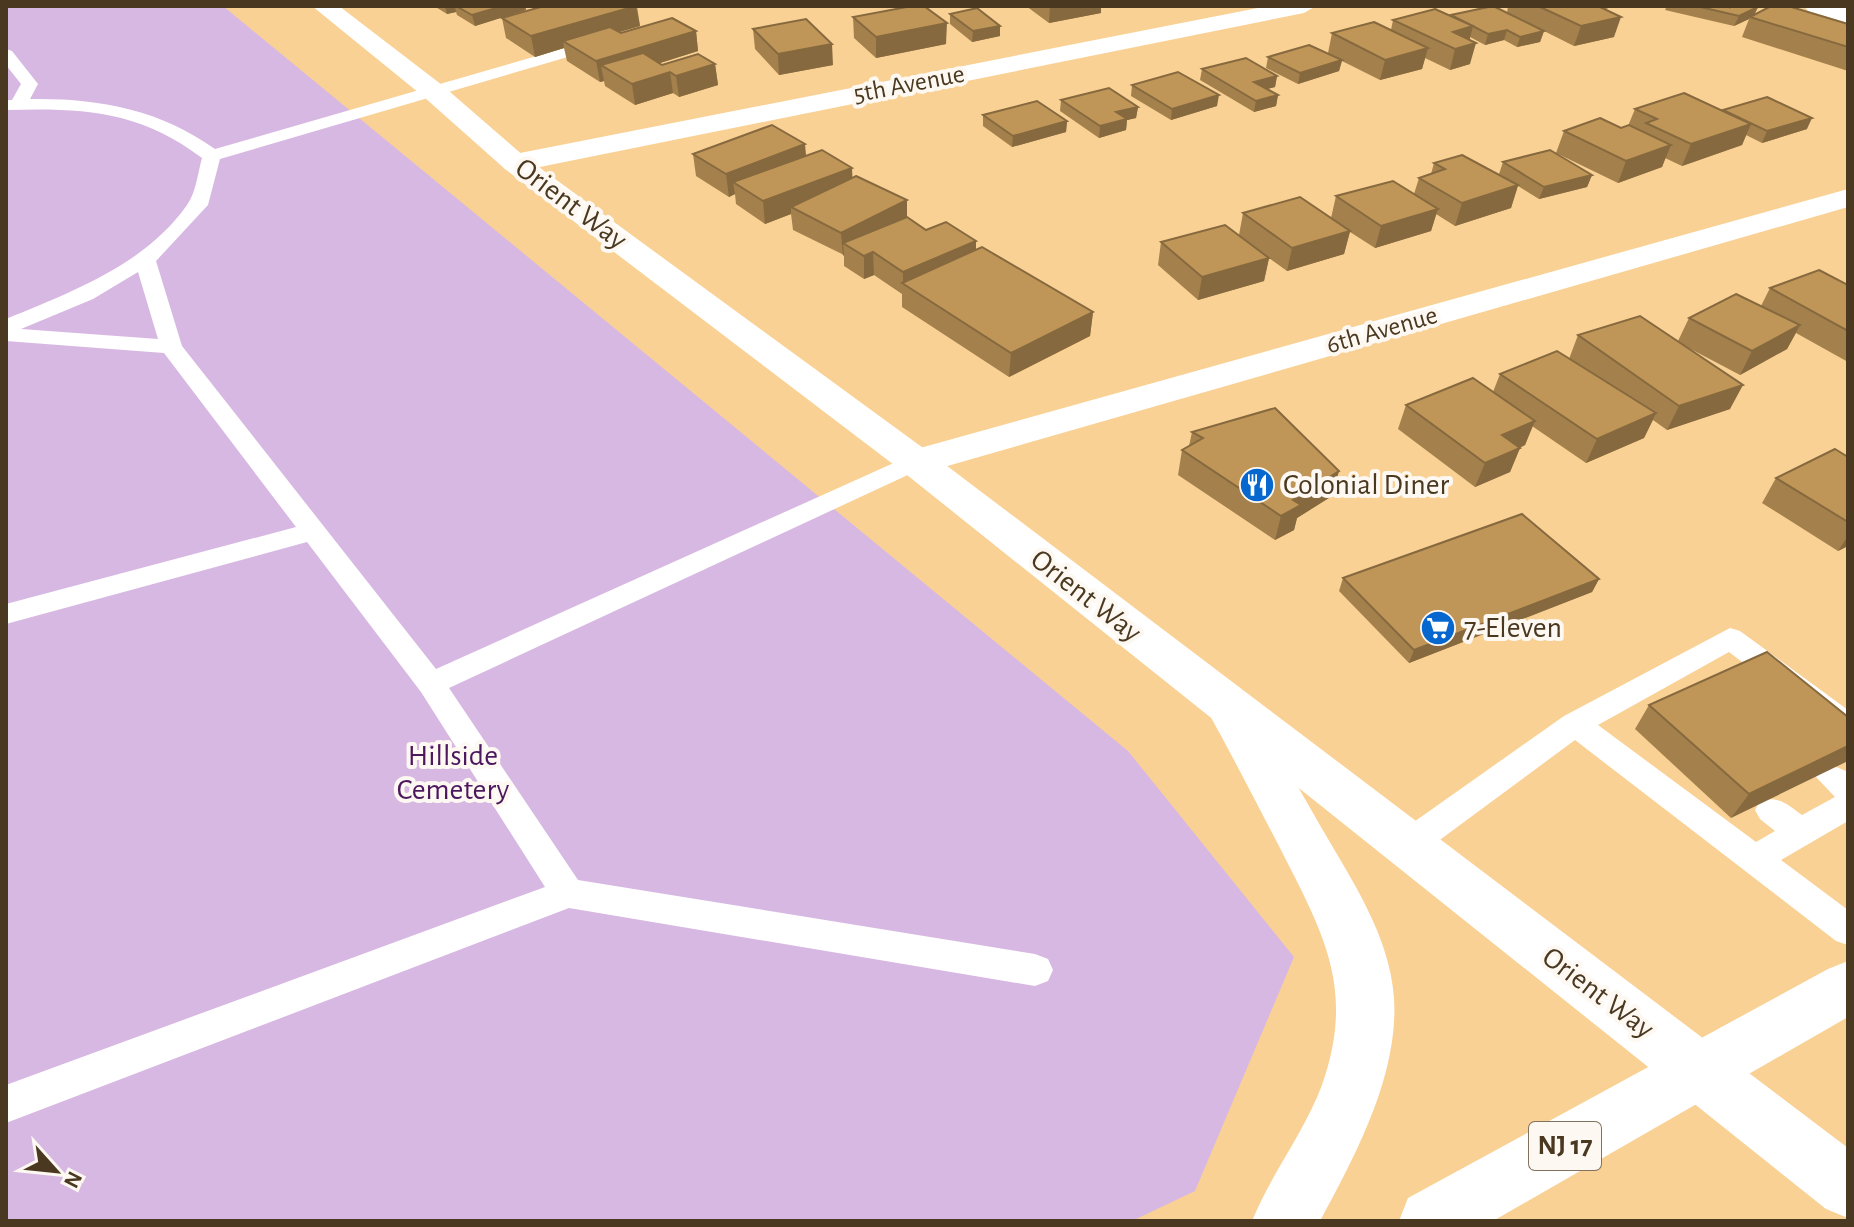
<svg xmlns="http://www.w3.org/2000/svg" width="1854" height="1227" font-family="'Alegreya Sans',sans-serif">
<rect width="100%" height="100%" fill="#fad194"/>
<path fill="#d7b8e2" d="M6,6H223L1128,751L1294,957L1195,1191L1132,1221H6Z"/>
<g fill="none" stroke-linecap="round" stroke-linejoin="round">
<g fill="#fff" fill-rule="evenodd">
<path d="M599,38L605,40V46L220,159L208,205L156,261L182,346L436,669L907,457H925L928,462L925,467L449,688L578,880L1035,954L1048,959L1053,970L1048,981L1035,986L569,908L6,1123V1085L545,887L421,692L307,542L6,624V604L296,527L164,353L6,341V319C71,292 145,265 187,205C196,193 198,172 202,158C138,110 83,108 6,110V100H12L21,84L6,65V49L12,51L38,84L30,99C98,98 159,109 215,149ZM138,272L158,339L21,329L93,299Z"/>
<path d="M1730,628L1740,631L1848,710V738L1837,734L1729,652L1598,725L1756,842L1775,831L1760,819L1755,810L1760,801C1778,795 1788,805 1802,815L1835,797L1816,777L1821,768L1832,765L1848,772V821L1781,860L1848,910V945L1836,941L1575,740L1418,856L1406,860L1394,856L1390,846L1394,836L1564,716Z"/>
</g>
<g fill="#fff" fill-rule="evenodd">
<path d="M1268,6H1316L1304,13L515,172L505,169L500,163L505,157L515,154Z"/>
<path d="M1804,6L1848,8V23L1808,11Z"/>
<path d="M1848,189V207L930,471L916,474L902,471L897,462L902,453Z"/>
</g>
<path fill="#fff" fill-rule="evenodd" d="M312,6H339L442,85L525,157L930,453L1848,1148V1218L1826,1209L902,471L505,169L424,97Z"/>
<g fill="#fff" fill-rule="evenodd">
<path d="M1232,694L1249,699C1273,741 1296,784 1321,827C1351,879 1390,936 1394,998C1399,1075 1355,1156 1320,1221H1252C1271,1174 1304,1133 1322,1085C1356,988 1323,933 1280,848C1256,802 1233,757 1208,712L1215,699Z"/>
<path d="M1848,961V1017L1493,1221H1399L1408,1198L1828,969Z"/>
</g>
</g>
<g fill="#a4814c">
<path d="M434,6H525L526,10L475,26L457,15L456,12L447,14Z"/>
<path d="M637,6L640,26L619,32L696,31L698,51L660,63L662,65L715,64L718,85L679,97L673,93L635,105L605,86L604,81L600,82L567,61L564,48L535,57L506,38L502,18Z"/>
<path d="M1026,6H1101V13L1049,23Z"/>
<path d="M1508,6H1613L1606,9L1614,37L1574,46L1544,31L1540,42L1517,47L1504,40L1485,45L1470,37V64L1450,70L1425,58L1422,69L1380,80L1342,61L1339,71L1298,84L1266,68L1268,57L1328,53L1332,33L1391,30L1393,20L1451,16V15L1507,13Z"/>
<path d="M1667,6H1754V15L1848,24V71L1742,37L1749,19L1734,26L1665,10Z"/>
<path d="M950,14L1000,36L972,42L950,24Z"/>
<path d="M853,17L946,44L876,58L854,38Z"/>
<path d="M753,29L833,65L779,75L755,49Z"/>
<path d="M1202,69L1277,76L1275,87L1267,89L1278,95L1276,106L1254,112L1200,80Z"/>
<path d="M1132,85L1217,106L1171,120L1131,96Z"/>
<path d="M1061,100L1138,107L1136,118L1127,120L1126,130L1099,138L1060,111Z"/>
<path d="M1635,109L1723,111L1807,129L1762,143L1746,135L1742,145L1682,166L1665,158L1662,167L1618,183L1556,153L1564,131L1621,128L1628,126Z"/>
<path d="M983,115L1067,121L1066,132L1012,147L983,126Z"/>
<path d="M693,154L806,155L852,178L907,200V217L926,230L976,250L1093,312L1090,336L1009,377L902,307V294L874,275L864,279L844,266V255L793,230L791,214L765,224L736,204L735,194L729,197L696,176Z"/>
<path d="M1503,162L1592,175L1587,187L1539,199L1518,186L1511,208L1455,226L1436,214L1431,231L1375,248L1350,232L1344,254L1287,271L1265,255L1269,258L1264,281L1198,300L1158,265L1161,242L1239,235L1243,213L1331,218L1336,196L1414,194L1419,178L1431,174L1434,163L1515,184L1499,174Z"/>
<path d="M1848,285V362L1796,333L1787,349L1740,375L1683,345L1730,409L1667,430L1653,420L1644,438L1586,463L1532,426L1525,445L1520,448L1510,472L1475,487L1398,429L1406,405L1493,392L1500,374L1569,359L1578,335L1678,341L1689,318L1761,306L1770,288Z"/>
<path d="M1192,432L1332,496L1297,518L1294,530L1275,540L1178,475L1182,450L1189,446Z"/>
<path d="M1848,457V546L1838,551L1762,503L1776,478Z"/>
<path d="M1343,578L1599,579L1592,592L1409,663L1339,591Z"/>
<path d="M1649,705L1848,717L1731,818L1635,729Z"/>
</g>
<g fill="#86693e">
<path d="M445,6H455L456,12L447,14Z"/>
<path d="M503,6H525L526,10L475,26L472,15Z"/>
<path d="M636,6L640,26L572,46L563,41L564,48L535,57L531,36Z"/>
<path d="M1050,6H1101V13L1049,23Z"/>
<path d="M1758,7L1753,18L1750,17L1749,19L1734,26L1739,16Z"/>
<path d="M1621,17L1614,37L1574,46L1581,26Z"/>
<path d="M947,23L946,44L876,58V37Z"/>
<path d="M1000,26V36L972,42L973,31Z"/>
<path d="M1473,26L1468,46L1476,43L1470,64L1450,70L1455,49L1453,32Z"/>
<path d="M1507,30L1504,40L1485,45L1488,34Z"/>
<path d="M696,31L698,51L619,76L601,65L604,81L600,82L596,61Z"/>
<path d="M1544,31L1540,42L1517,47L1520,37Z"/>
<path d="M832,44L833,65L779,75L778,54Z"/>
<path d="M1428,48L1422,69L1380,80L1385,60Z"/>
<path d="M1342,60L1339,71L1298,84L1300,73Z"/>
<path d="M715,64L718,85L679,97L676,76Z"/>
<path d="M670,72L673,93L635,105L632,84Z"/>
<path d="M1277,76L1275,87L1252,93L1254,82Z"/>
<path d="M1219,95L1217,106L1171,120L1172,109Z"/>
<path d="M1278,95L1276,106L1254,112L1256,101Z"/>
<path d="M1138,107L1136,118L1127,120L1126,130L1099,138L1100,126L1116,112Z"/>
<path d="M1812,118L1807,129L1762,143L1767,131Z"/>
<path d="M1067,121L1066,132L1012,147L1013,136Z"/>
<path d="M1751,124L1742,145L1682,166L1691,144Z"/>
<path d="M805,144L807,166L733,182L735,194L729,197L726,174Z"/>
<path d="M1671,145L1662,167L1618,183L1626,161Z"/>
<path d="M852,168L853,191L791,207V214L765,224L763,201Z"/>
<path d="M1592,175L1587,187L1539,199L1544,187Z"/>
<path d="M1518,185L1511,208L1455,226L1462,203Z"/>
<path d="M907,200V223L843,243L844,255L843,256L841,233Z"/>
<path d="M1438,209L1431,231L1375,248L1381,226Z"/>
<path d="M1350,231L1344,254L1287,271L1292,248Z"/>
<path d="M976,241V264L903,284V272Z"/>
<path d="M873,252L874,275L864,279V256Z"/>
<path d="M1269,258L1264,281L1198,300L1202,277Z"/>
<path d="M1093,312L1090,336L1009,377L1011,353Z"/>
<path d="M1800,325L1787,349L1740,375L1752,351Z"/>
<path d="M1743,385L1730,409L1667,430L1679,406Z"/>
<path d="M1656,413L1644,438L1586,463L1597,439Z"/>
<path d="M1535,421L1525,445L1492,459L1502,435Z"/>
<path d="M1520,448L1510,472L1475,487L1485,463Z"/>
<path d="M1339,471L1332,496L1297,518L1294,530L1275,540L1281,516L1293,500Z"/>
<path d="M1848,536V546L1838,551Z"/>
<path d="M1599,579L1592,592L1409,663L1414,650Z"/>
<path d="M1848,746V761L1731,818L1749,794Z"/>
</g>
<g fill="#bf9658" stroke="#86693e" stroke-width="2">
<path d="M456,6H503L472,15Z"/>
<path d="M544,6H636L531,36L502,18Z"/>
<path d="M912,6H924L947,23L876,37L853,17Z"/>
<path d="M1493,6L1544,31L1520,37L1507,30L1488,34L1451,15Z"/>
<path d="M1538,6H1598L1621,17L1581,26Z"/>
<path d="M1696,6H1731L1729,8L1732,6H1754L1758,7L1739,16Z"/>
<path d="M1771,6H1788L1848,24V47L1750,17Z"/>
<path d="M977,8L1000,26L973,31L950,14Z"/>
<path d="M1435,9L1473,26L1453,32L1476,43L1455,49L1393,20Z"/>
<path d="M672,18L696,31L596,61L563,41L610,27L621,33Z"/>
<path d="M806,19L832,44L778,54L753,29Z"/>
<path d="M1374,22L1428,48L1385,60L1332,33Z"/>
<path d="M1309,45L1342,60L1300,73L1268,57Z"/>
<path d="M643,53L662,65L698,54L715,64L676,76L670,72L632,84L601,65Z"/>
<path d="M1246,58L1277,76L1254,82L1278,95L1256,101L1202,69Z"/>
<path d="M1178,72L1219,95L1172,109L1132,85Z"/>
<path d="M1109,88L1138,107L1116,112L1127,119L1100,126L1061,100Z"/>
<path d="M1684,93L1751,124L1691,144L1646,123L1657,119L1635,109Z"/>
<path d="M1767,97L1812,118L1767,131L1723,110Z"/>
<path d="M1037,101L1067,121L1013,136L983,115Z"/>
<path d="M1600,118L1621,128L1629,125L1671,145L1626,161L1564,131Z"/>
<path d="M772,125L805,144L726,174L693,154Z"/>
<path d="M822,150L852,168L763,201L733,182Z"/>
<path d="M1550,150L1592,175L1544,187L1503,162Z"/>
<path d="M1462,155L1518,185L1462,203L1419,178L1445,169L1434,163Z"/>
<path d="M856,176L907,200L841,233L791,207Z"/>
<path d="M1393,181L1438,209L1381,226L1336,196Z"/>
<path d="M1300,197L1350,231L1292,248L1243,213Z"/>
<path d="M907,217L926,230L946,222L976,241L903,272L873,252L864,256L843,243Z"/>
<path d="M1225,225L1269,258L1202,277L1161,242Z"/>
<path d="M982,247L1093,312L1011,353L902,283Z"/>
<path d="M1819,270L1848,285V331L1770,288Z"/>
<path d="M1736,294L1800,325L1752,351L1689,318Z"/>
<path d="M1640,316L1743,385L1679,406L1578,335Z"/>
<path d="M1557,351L1656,413L1597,439L1500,374Z"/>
<path d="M1473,378L1535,421L1502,435L1520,448L1485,463L1406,405Z"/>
<path d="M1275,408L1339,471L1293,500L1301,505L1281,516L1182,450L1203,438L1192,432Z"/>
<path d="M1835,449L1848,457V522L1776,478Z"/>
<path d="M1522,514L1599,579L1414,650L1343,578Z"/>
<path d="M1767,652L1848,717V746L1749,794L1649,705Z"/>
</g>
<defs>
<g id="restaurant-disc" transform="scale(1.8)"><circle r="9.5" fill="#0667cf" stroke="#fdf8f2"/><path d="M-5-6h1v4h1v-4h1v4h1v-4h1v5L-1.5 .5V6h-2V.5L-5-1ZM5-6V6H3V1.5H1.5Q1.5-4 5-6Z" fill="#fff"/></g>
<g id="supermarket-disc" transform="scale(1.8)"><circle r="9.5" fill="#0667cf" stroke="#fdf8f2"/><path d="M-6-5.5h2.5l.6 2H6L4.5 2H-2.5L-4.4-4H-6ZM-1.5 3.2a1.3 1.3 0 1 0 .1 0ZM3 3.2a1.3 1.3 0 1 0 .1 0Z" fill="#fff"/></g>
</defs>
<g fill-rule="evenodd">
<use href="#restaurant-disc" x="1257" y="485"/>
<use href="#supermarket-disc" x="1438" y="628"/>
</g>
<g text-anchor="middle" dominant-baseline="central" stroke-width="8" stroke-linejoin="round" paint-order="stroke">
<g font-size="26" fill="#4a3920" stroke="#fdf8f2">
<text transform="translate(909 84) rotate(-11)">5th Avenue</text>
<text transform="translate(1382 330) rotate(-16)">6th Avenue</text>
</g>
<rect fill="#fdf8f2" stroke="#80725f" stroke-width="2" x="1529" y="1122" width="72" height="48" rx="6"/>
<g font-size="28" font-weight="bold" fill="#4a3920">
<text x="1565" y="1146">NJ 17</text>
</g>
<g font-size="30" fill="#4a3920" stroke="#fdf8f2">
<text transform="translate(571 204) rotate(37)">Orient Way</text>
<text transform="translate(1086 596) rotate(38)">Orient Way</text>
<text transform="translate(1598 993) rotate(37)">Orient Way</text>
</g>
<g font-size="30" fill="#4a3920" stroke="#fdf8f2" text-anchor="start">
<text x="1283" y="485">Colonial Diner</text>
<text x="1464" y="628">7-Eleven</text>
</g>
<g font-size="30" fill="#4c175d" stroke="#fdf8f2">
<text x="453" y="756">Hillside<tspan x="453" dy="34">Cemetery</tspan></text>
</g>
</g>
<rect width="1854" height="1227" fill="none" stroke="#4a3920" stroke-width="16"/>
<g transform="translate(56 1171) rotate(117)" stroke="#fdf8f2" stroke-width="6" paint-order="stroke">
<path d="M0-6L14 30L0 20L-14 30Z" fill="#4a3920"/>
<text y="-12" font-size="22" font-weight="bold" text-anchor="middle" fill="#4a3920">N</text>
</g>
</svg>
